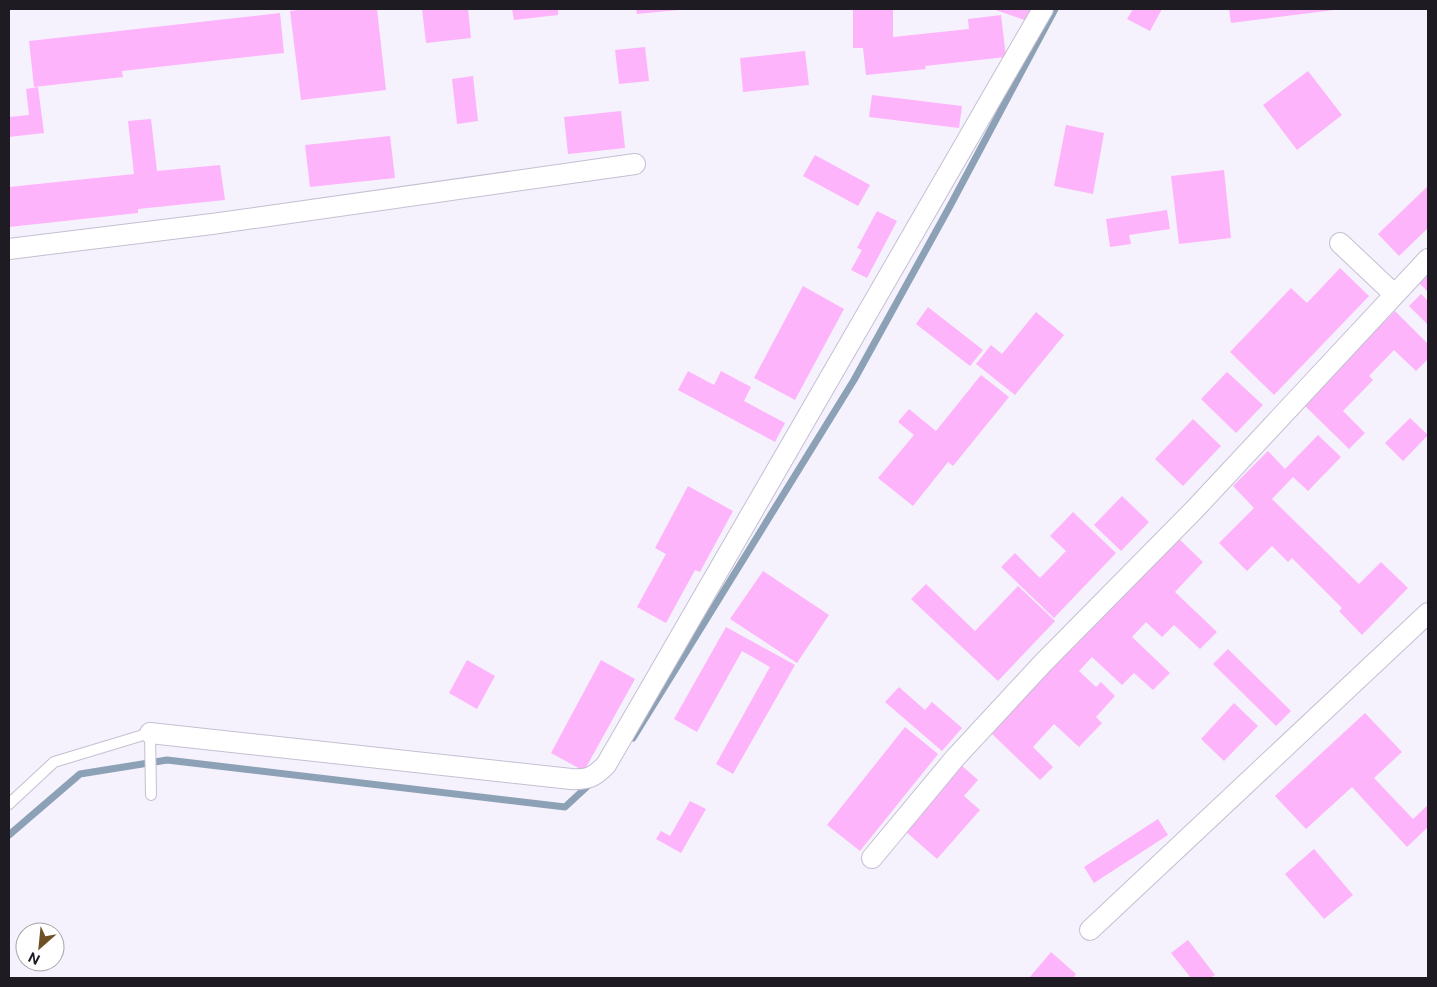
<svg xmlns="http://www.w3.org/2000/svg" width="1437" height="987" font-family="'Public Sans',sans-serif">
<rect width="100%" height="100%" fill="#f5f2fd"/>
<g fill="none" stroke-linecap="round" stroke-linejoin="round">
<g stroke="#8da1b6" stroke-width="7">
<path d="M633,738L854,380L950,206L1055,9"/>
<path d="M9,835L80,774L167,760L565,807L592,782"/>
</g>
</g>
<g fill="#feb4fb">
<path d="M306,9H377L386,90L301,100L290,11Z"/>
<path d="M422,9H468L471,38L426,43Z"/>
<path d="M512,9H558V15L514,20Z"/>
<path d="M636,9H679V10L637,14Z"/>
<path d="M853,9H893V37L969,29L968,19L1001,15L1006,57L925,66L926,69L866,75L863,48H853Z"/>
<path d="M993,9H1031L1027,21Z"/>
<path d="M1133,9H1162L1150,31L1127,19Z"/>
<path d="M1229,9H1334V10L1231,23Z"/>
<path d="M280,13L284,53L122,71L123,77L34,87L29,41Z"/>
<path d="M645,47L649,81L619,84L615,50Z"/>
<path d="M805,51L809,85L743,92L740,58Z"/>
<path d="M1308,71L1342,115L1297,150L1263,105Z"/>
<path d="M473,76L478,121L457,124L452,79Z"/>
<path d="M38,87L44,133L9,137V117L29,115L26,89Z"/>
<path d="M872,95L962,106L959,128L869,117Z"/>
<path d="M621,111L625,148L568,154L564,117Z"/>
<path d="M151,119L157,171L220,165L225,200L138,209V213L9,227V187L134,174L128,121Z"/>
<path d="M1066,125L1104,133L1093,194L1054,186Z"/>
<path d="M390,136L395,178L310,187L305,145Z"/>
<path d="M815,155L870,185L858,206L803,176Z"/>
<path d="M1224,170L1231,238L1179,244L1171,176Z"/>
<path d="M1428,186V228L1399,256L1378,234Z"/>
<path d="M1167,210L1170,229L1129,235L1131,244L1110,247L1106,219Z"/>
<path d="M877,211L897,221L867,278L851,270L862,250L857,248Z"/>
<path d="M1428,267V292L1416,280Z"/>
<path d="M1340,268L1369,296L1274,395L1230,352L1291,288L1307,303Z"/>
<path d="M803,286L844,309L795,400L754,378Z"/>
<path d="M1421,294L1428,301V325L1409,306Z"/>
<path d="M928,307L983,350L970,366L916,324Z"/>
<path d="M1395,311L1428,344V359L1416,371L1394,350L1369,376L1373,380L1343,411L1365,433L1349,449L1303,404Z"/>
<path d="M1036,312L1064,335L1015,395L976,364L991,345L1002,354Z"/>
<path d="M688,371L714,385L721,371L751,387L744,401L785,423L775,442L678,390Z"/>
<path d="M1227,372L1263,405L1236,433L1201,399Z"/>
<path d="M981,375L1009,397L953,466L948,462L913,506L878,478L914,435L898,422L909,409L936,431Z"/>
<path d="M1410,418L1428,435L1403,461L1385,443Z"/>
<path d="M1193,419L1221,446L1183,486L1155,459Z"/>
<path d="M1318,435L1341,457L1308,491L1293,477L1272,499L1359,584L1381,562L1408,588L1362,635L1339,611L1342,608L1292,558L1288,562L1272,546L1247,571L1219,543L1254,508L1233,486L1268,451L1285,469Z"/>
<path d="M688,486L733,511L700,572L695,570L666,623L637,607L666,554L655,548Z"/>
<path d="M1122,496L1149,522L1121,551L1094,525Z"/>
<path d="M1073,512L1116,553L1054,618L1001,567L1015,553L1040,578L1066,551L1050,536Z"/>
<path d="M1177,537L1203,562L1175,592L1217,632L1200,649L1174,625L1162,637L1146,622L1132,637L1170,673L1153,690L1134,673L1122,685L1092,657L1079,671L1096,687L1101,682L1115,696L1096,717L1102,723L1079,747L1054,724L1033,747L1053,767L1040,780L990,732Z"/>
<path d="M763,571L829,615L797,663L730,619Z"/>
<path d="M926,584L975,631L1018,586L1055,621L998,681L911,599Z"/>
<path d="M726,627L795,665L733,774L716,764L770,667L742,651L697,732L674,719Z"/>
<path d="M1228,649L1291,711L1276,726L1213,664Z"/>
<path d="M467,660L495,676L477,709L449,693Z"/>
<path d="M601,660L635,679L584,771L551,753Z"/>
<path d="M899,687L925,710L932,702L962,728L942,751L885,702Z"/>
<path d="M1234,703L1258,726L1224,761L1201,739Z"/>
<path d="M1365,713L1402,752L1374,778L1413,819L1428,805V827L1407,847L1352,787L1306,829L1275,796Z"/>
<path d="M905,727L938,754L860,851L827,825Z"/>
<path d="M961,765L978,780L964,796L980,810L937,859L904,830Z"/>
<path d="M690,801L706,809L681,853L656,839L661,831L670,836Z"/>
<path d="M1158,819L1168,835L1094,883L1084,867Z"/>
<path d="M1314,849L1353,895L1324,919L1285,874Z"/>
<path d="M1188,940L1215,975L1210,978H1191L1171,953Z"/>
<path d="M1051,952L1076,974L1073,978H1029Z"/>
</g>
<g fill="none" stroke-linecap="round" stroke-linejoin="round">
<g stroke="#c5bfd2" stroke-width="12">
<path id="lane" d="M9,804L54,762L150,733L151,795"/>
</g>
<g stroke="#c5bfd2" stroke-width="22">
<g id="street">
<path d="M1340,243L1394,294"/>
<path d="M9,249L212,224L635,164"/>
<path d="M150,733L571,779C588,780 594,777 606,765L1043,9"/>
<path d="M872,858L955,758L1043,663L1195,509L1428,259"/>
<path d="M1090,930L1428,613"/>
</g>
</g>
<use href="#lane" stroke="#fff" stroke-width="10"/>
<use href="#street" stroke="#fff" stroke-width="20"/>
</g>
<rect width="1437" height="987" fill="none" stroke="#1e1b22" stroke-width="20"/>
<g transform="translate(40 947) rotate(207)"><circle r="24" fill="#ffffff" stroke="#a5a4a7"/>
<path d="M0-4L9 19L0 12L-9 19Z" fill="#6d5024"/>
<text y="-8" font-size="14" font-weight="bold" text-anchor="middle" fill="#1e1b22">N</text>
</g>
</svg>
